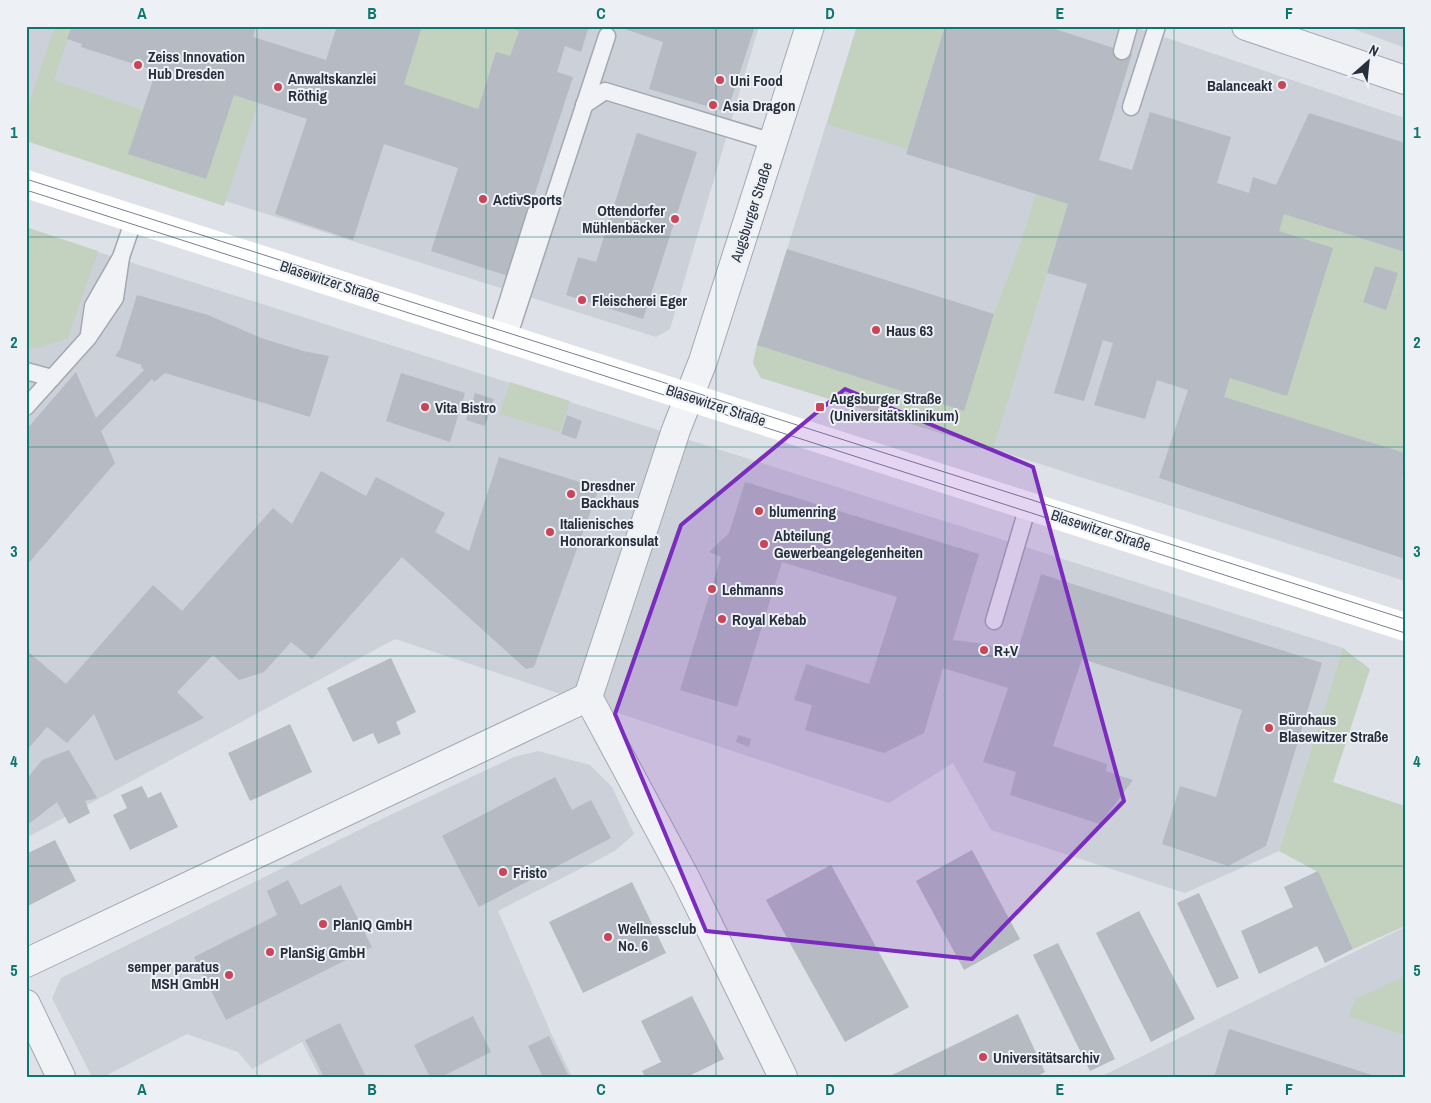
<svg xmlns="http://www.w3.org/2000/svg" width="1431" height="1103" font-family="'Archivo Narrow',sans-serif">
<rect width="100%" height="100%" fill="#dee1e7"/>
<g fill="#ccd0d9">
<path d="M26,26H759L670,329L656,337L26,138Z"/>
<path d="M857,26H1131L1405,118V581L993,449L761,378L753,363L757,345Z"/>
<path d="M1346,26H1405V48Z"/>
<path d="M26,229L1343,648L1279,851L1185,893L991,830L953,763L889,803L395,639L26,838Z"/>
<path d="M538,751L590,765L612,787L634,834L615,851L498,911L551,1033L572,1077H320L302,1042L252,1069L238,1052L187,1034L103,1077H92L52,998L61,978L367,826L514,757Z"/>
<path d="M1405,927V1077H1100Z"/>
</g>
<g fill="#c3d1bf">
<path d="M55,26H72L54,80L143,110L129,154L206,179L234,95L258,103L224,206L26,141V113Z"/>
<path d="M422,26H504L519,31L510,56L496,52L478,109L404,84Z"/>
<path d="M857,26H945L907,149L827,124Z"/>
<path d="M1036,194L1068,204L993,449L761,378L753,363L757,345L964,411L994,314L1020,245Z"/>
<path d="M1284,214L1405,252V453L1224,397Z"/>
<path d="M26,227L98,251L68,338L42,347L26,349Z"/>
<path d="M510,382L570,401L560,432L500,414Z"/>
<path d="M1343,648L1370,669L1333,782L1405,806V926L1353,949L1318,872L1279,851Z"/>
<path d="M1405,976V1035L1349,1017L1355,999Z"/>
</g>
<g fill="#b5bac3">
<path d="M72,26H256L253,37L326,60L337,26H422L404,84L478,109L496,52L510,56L519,31L505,26H589L581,52L565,46L557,72L573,77L508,276L431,251L458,168L384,144L353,240L275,214L307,119L234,95L206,179L128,154L156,71L81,47L82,44L67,39Z"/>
<path d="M616,26H755L727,112L649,89L663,42Z"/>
<path d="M945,26H1046L1132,54L1099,160L1132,170L1150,112L1231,137L1217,183L1249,193L1253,177L1276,185L1309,113L1405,143V252L1284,214L1279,231L1333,248L1287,396L1230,378L1224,397L1405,453V471L1402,479L1405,480V559L1159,478L1188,390L1157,380L1145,419L1094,405L1113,343L1103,340L1084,401L1054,393L1087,284L1047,273L1068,204L906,154Z"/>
<path d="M637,133L697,152L643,319L566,295L578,257L596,262Z"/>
<path d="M787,249L994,314L964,411L757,345Z"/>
<path d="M1375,266L1398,273L1386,310L1363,302Z"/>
<path d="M137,295L208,315L261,338L303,351L329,356L310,417L165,373L154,382L152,379L101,431L115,463L26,566V430L76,372L96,418L144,370L141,367L142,365L115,356L120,349Z"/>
<path d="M401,373L465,393L450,442L386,421Z"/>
<path d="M475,393L494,399L485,426L466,420Z"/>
<path d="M567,415L582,421L576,439L561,434Z"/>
<path d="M499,457L599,488L534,667L526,669L402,557L312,659L291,642L264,672L239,680L213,655L177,692L204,718L115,761L94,714L67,743L47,727L26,751V650L66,684L153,585L182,611L273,508L292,524L321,471L366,496L376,477L445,513L435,532L469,551Z"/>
<path d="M745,482L979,554L953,640L986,644L1015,659L1041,574L1322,663L1266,846L1228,866L1162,844L1180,786L1216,797L1242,710L1082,659L1053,746L1107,764L1106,771L1133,780L1100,824L1010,795L1016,772L983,762L1008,688L943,668L924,733L884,753L805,730L812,705L794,700L806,664L869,684L897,597L782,562L737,707L680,690L721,557L709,552L729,533Z"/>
<path d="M391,658L416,712L396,722L401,734L378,744L373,733L353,742L327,688Z"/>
<path d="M290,724L312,772L250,801L228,753Z"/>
<path d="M738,735L751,739L749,747L736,742Z"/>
<path d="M69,750L97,798L85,801L90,813L69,824L57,802L26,826V780L42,760Z"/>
<path d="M555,777L572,810L591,800L611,838L479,907L442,836Z"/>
<path d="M142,786L148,798L161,792L178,827L130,850L113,815L127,808L121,795Z"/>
<path d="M55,840L76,881L26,907V854Z"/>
<path d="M972,850L1020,939L964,970L916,881Z"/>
<path d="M831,865L909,1007L845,1042L766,900Z"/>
<path d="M1318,871L1353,949L1325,963L1317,946L1259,974L1241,931L1293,907L1284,887Z"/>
<path d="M288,880L301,905L341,885L372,947L226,1020L194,957L277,915L267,891Z"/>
<path d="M632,882L666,953L583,993L549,922Z"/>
<path d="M1199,893L1239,978L1217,988L1177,903Z"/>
<path d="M1139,911L1195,1019L1151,1042L1096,933Z"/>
<path d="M1058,943L1115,1059L1090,1071L1033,955Z"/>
<path d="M692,996L724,1059L687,1077H645L642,1071L661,1062L641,1021Z"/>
<path d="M1018,1014L1045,1072L1036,1077H888Z"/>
<path d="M473,1016L491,1052L441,1077H430L414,1045Z"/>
<path d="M340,1023L366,1077H324L305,1040Z"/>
<path d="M1229,1029L1285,1047L1378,1077H1214Z"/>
<path d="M549,1036L569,1077H543L528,1046Z"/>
</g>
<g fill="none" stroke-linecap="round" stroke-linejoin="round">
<g stroke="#a3a8b1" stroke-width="19">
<g id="lane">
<path d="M1122,51L1129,26"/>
<path d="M584,105L605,91L773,142"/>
<path d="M1131,107L1157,26"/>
<path d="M89,334L93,306L121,257L134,219"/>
<path d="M497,335L536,212"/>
<path d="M508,338L607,36"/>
<path d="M26,371L52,378"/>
<path d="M26,407L88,338L115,298L121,257"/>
<path d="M994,621L1028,506"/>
</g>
</g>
<g stroke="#a3a8b1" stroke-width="30">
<g id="street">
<path d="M1246,26L1405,80"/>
<path d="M26,963L588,697"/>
<path d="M26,1004L61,1077"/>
<path d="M783,1077L686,879L588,697L676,430L703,361L810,26"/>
</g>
</g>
<use href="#lane" stroke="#f0f2f5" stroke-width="16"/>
<use href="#street" stroke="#f0f2f5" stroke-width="28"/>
<path stroke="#fff" stroke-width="28" d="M26,184L1405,627"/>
<g stroke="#778090" stroke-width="1">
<path d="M26,179L1405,619"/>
<path d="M26,190L1405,633"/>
</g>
</g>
<path fill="#7b2cbf" fill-opacity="0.2" stroke="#7b2cbf" stroke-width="4" stroke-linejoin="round" d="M845,389L1033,467L1124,801L972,959L706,931L615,714L681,525Z"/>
<path fill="none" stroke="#0f766e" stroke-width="1" stroke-opacity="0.55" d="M257,26V1077M486,26V1077M716,26V1077M945,26V1077M1174,26V1077M26,237H1405M26,447H1405M26,656H1405M26,866H1405"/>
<g fill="#ca4557" stroke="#edf0f5" stroke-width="2">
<circle cx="138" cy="65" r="5"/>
<circle cx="720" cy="80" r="5"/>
<circle cx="1282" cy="85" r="5"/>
<circle cx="278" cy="87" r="5"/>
<circle cx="713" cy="105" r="5"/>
<circle cx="483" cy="199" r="5"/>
<circle cx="675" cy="219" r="5"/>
<circle cx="582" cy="300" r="5"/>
<circle cx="876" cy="330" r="5"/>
<circle cx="425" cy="407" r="5"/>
<rect x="815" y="402" width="10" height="10" rx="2.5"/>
<circle cx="571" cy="494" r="5"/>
<circle cx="759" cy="511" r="5"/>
<circle cx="550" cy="532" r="5"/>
<circle cx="764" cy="544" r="5"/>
<circle cx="712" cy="589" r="5"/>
<circle cx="722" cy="619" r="5"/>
<circle cx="984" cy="650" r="5"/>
<circle cx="1269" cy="728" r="5"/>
<circle cx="503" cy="872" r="5"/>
<circle cx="323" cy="924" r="5"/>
<circle cx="608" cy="937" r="5"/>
<circle cx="270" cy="952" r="5"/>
<circle cx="229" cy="975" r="5"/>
<circle cx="983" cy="1057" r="5"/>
</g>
<g text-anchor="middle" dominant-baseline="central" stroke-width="4" stroke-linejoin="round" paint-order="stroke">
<g font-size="15" font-weight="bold" fill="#272f3d" stroke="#edf0f5" text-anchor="start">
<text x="148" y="56">Zeiss Innovation<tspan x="148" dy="17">Hub Dresden</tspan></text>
<text x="288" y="78">Anwaltskanzlei<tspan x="288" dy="17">Röthig</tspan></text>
<text x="730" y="80">Uni Food</text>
<text x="1272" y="85" text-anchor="end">Balanceakt</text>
<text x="723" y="105">Asia Dragon</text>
<text x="493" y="199">ActivSports</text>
<text x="665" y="210" text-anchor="end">Ottendorfer<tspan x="665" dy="17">Mühlenbäcker</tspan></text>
<text x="592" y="300">Fleischerei Eger</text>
<text x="886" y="330">Haus 63</text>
<text x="830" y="398">Augsburger Straße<tspan x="830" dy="17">(Universitätsklinikum)</tspan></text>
<text x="435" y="407">Vita Bistro</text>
<text x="581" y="485">Dresdner<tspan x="581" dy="17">Backhaus</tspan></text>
<text x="769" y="511">blumenring</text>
<text x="560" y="523">Italienisches<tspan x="560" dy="17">Honorarkonsulat</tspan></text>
<text x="774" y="535">Abteilung<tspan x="774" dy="17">Gewerbeangelegenheiten</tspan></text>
<text x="722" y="589">Lehmanns</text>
<text x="732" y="619">Royal Kebab</text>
<text x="994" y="650">R+V</text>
<text x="1279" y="719">Bürohaus<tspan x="1279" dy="17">Blasewitzer Straße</tspan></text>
<text x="513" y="872">Fristo</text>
<text x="333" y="924">PlanIQ GmbH</text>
<text x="618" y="928">Wellnessclub<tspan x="618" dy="17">No. 6</tspan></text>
<text x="280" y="952">PlanSig GmbH</text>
<text x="219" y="966" text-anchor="end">semper paratus<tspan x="219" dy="17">MSH GmbH</tspan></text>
<text x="993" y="1057">Universitätsarchiv</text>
</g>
<g font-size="15" fill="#272f3d" stroke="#edf0f5">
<text transform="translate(751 212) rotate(-72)">Augsburger Straße</text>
<text transform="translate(330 281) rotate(18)">Blasewitzer Straße</text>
<text transform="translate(716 405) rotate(18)">Blasewitzer Straße</text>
<text transform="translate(1101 530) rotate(18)">Blasewitzer Straße</text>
</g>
</g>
<rect width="1431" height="1103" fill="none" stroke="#edf0f5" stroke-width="55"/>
<g transform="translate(1368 62) rotate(27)" stroke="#edf0f5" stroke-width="4" paint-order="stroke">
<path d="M0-4L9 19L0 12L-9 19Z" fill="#272f3d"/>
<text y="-8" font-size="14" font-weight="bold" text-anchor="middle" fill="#272f3d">N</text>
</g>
<rect x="28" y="28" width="1376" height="1048" fill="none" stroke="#0f766e" stroke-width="2"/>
<g font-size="16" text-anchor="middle" font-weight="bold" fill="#0f766e">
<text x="142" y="19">A</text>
<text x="372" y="19">B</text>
<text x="601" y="19">C</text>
<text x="830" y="19">D</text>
<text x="1060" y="19">E</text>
<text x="1289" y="19">F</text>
<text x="14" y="138">1</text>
<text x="1417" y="138">1</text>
<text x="14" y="348">2</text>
<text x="1417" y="348">2</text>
<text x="14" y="557">3</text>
<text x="1417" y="557">3</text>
<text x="14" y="767">4</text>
<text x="1417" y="767">4</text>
<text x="14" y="976">5</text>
<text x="1417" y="976">5</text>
<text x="142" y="1095">A</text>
<text x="372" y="1095">B</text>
<text x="601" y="1095">C</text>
<text x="830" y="1095">D</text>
<text x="1060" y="1095">E</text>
<text x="1289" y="1095">F</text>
</g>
</svg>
